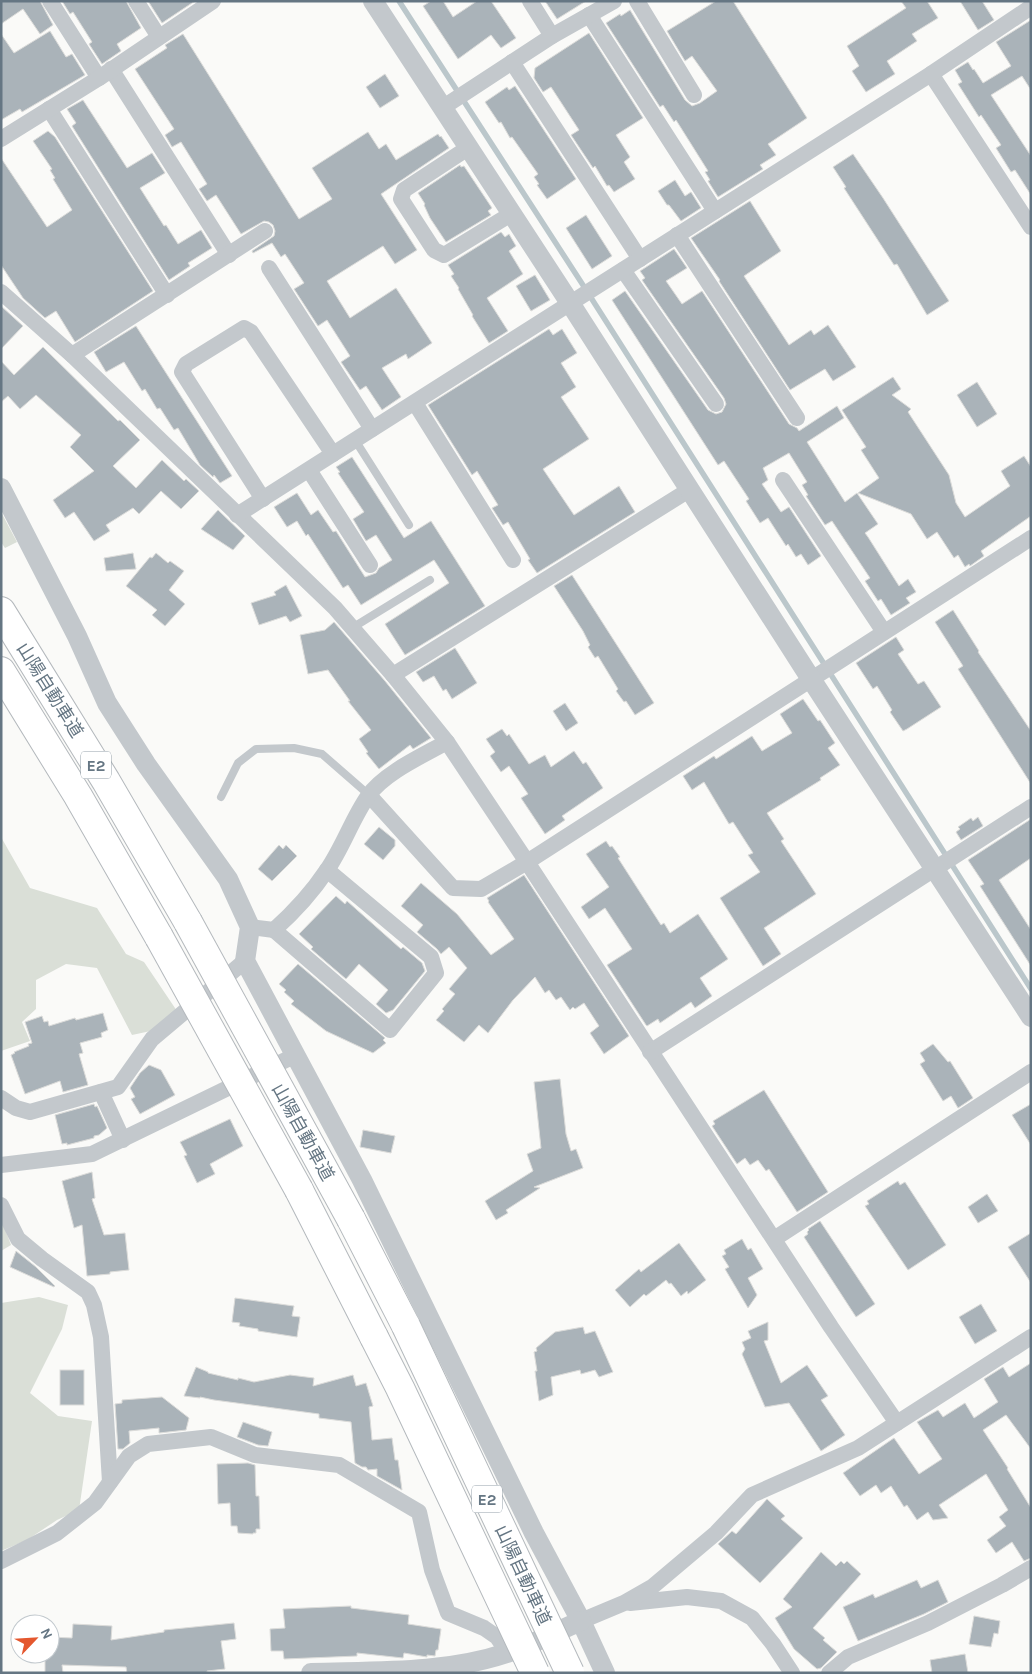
<svg xmlns="http://www.w3.org/2000/svg" width="1032" height="1674" font-family="Karla,'Noto Sans JP',sans-serif">
<rect width="100%" height="100%" fill="#fafaf8"/>
<g fill="#dadfd7">
<path d="M1,512L17,542L5,548L1,542Z"/>
<path d="M1,837L30,888L97,908L126,954L144,962L177,1011L160,1029L132,1035L97,968L66,964L36,980V1009L22,1022L30,1041L1,1051Z"/>
<path d="M1,1218L11,1245L1,1251Z"/>
<path d="M39,1297L68,1305L62,1329L30,1393L58,1416L92,1421L79,1510L57,1520L27,1540L1,1551V1303Z"/>
</g>
<g fill="none" stroke-linecap="round" stroke-linejoin="round">
<path stroke="#bbc7cb" stroke-width="5.5" d="M399,1L581,282L1031,989"/>
</g>
<g fill="#aab3b9" stroke="#dcdcda">
<path d="M1,1H40L53,25L40,34L23,9L1,24Z"/>
<path d="M62,1H126L141,28L117,44L121,51L102,64L89,44L92,42L73,12L70,14Z"/>
<path d="M148,1H195L162,23Z"/>
<path d="M431,1H443L453,17L477,1H491L516,38L501,48L491,35L458,59L423,6Z"/>
<path d="M545,1H586L557,19Z"/>
<path d="M716,1H733L807,118L768,144L776,155L760,165L763,169L718,197L708,181L710,180L705,172L708,171L676,120L674,122L663,105L660,107L606,23L620,14L621,16L630,10L685,100L692,106L700,103L717,91L692,56L685,61L667,31Z"/>
<path d="M901,1H927L938,18L912,34L917,41L887,61L895,74L866,92L852,71L859,66L847,46L906,8Z"/>
<path d="M960,1H982L994,20L978,30Z"/>
<path d="M1031,20V90L1022,76L991,95L1031,156V195L1015,170L1011,172L996,148L1001,145L981,115L979,117L958,84L962,82L955,70L968,62L973,70L974,69L983,83L1011,66L996,42Z"/>
<path d="M50,31L66,57L72,54L85,75L22,112L20,109L1,120V34L14,53Z"/>
<path d="M589,33L643,118L616,135L630,157L624,162L635,179L614,192L609,185L607,186L595,166L593,168L571,135L579,130L551,87L543,92L534,78L535,68Z"/>
<path d="M183,34L299,219L332,199L312,168L368,132L379,149L386,144L396,160L438,134L440,137L441,136L449,148L381,194L417,250L395,264L383,246L327,281L350,318L396,288L432,343L408,359L406,354L382,368L401,397L382,410L366,386L360,390L341,362L350,356L327,320L318,326L294,289L304,283L285,254L281,257L272,243L253,253L252,251L274,236L275,231L273,225L269,222L264,221L241,234L216,195L207,201L199,189L207,184L181,142L172,147L165,135L174,129L135,69L167,48L165,45Z"/>
<path d="M385,74L399,96L380,108L366,87Z"/>
<path d="M515,86L576,179L547,199L537,185L539,184L534,177L538,174L512,137L510,138L501,122L499,123L485,102L507,87L509,90Z"/>
<path d="M83,100L127,168L152,153L165,173L140,188L164,226L166,225L178,244L201,230L212,248L188,263L190,266L169,280L72,126L76,123L67,109Z"/>
<path d="M48,131L55,137L153,291L75,342L56,311L45,318L23,298L1,265V158L47,227L72,210L53,179L55,178L50,170L52,169L33,141Z"/>
<path d="M853,154L883,198L949,301L927,315L897,264L894,265L844,188L846,187L833,167Z"/>
<path d="M460,165L461,167L464,166L492,208L488,211L491,215L446,242L430,218L424,205L425,204L418,193Z"/>
<path d="M675,180L685,196L691,192L701,208L681,221L669,205H667L658,191Z"/>
<path d="M750,201L781,251L744,276L789,345L811,330L814,335L828,325L856,367L833,381L825,369L790,390L719,281L720,280L691,238Z"/>
<path d="M586,215L612,256L592,269L566,228Z"/>
<path d="M501,232L505,237L509,234L516,246L509,251L523,274L487,298L508,331L489,343L472,316L473,315L458,289L459,288L451,276L454,274L448,265Z"/>
<path d="M674,249L687,268L666,281L682,304L702,291L789,424L797,428L799,431L837,406L844,418L807,442L845,502L857,493L878,524L865,533L868,537L899,586L908,579L916,592L906,598L910,603L891,615L881,599L878,601L865,581L870,578L832,521L825,525L806,496L808,495L802,485L807,482L789,453L763,468L768,480L762,484L781,512L789,507L821,556L808,565L801,554L796,557L788,544L786,546L768,518L760,523L746,501L749,499L724,461L718,465L612,300L625,291L708,410L716,414L722,412L726,404L724,398L642,280L645,278L640,271Z"/>
<path d="M535,275L550,300L531,311L516,286Z"/>
<path d="M1,306L23,326L1,349Z"/>
<path d="M136,326L232,476L220,483L214,475L213,477L200,465L178,428L174,430L160,408L157,409L145,389L142,391L124,362L106,372L94,352Z"/>
<path d="M549,329L553,335L562,329L577,353L561,363L576,387L561,397L589,439L543,469L574,515L619,486L635,512L537,573L528,560L530,559L508,522L503,525L492,508L498,505L477,471L472,475L428,405Z"/>
<path d="M43,347L118,421L120,420L140,440L113,466L136,488L162,460L184,481L186,479L199,491L181,509L161,491L139,514L133,508L106,525L110,531L94,541L74,512L65,518L53,500L94,471L70,447L81,435L36,395L20,409L8,396L1,402V361L14,375Z"/>
<path d="M893,377L901,389L892,395L911,409L908,412L949,475L956,503L965,517L1010,486L1001,471L1024,456L1031,467V516L981,551L984,556L970,566L969,564L965,567L958,555L954,558L937,532L927,539L911,514L858,493L879,478L861,450L866,447L842,410Z"/>
<path d="M977,382L997,414L977,427L957,395Z"/>
<path d="M352,457L404,538L431,521L485,606L405,655L385,624L449,583L434,560L361,605L348,585L343,588L308,534L306,536L297,521L287,527L274,507L297,493L311,515L318,510L333,532L336,531L365,577L376,573L379,568L392,560L376,535L366,541L353,519L364,512L338,473L340,472L336,467Z"/>
<path d="M218,510L245,536L233,550L201,529Z"/>
<path d="M133,553L136,569L106,571L104,558Z"/>
<path d="M156,553L168,563L170,561L184,571L169,590L185,604L165,626L152,615L157,610L126,586L150,557L152,558Z"/>
<path d="M572,575L654,703L635,715L626,701L624,702L616,691L618,689L598,656L595,658L588,647L590,645L583,631L554,586Z"/>
<path d="M286,585L302,616L290,622L286,616L259,625L251,603L276,595L274,592Z"/>
<path d="M953,610L979,651L978,652L1031,731V784L958,669L963,666L935,622Z"/>
<path d="M334,622L385,681L431,738L413,749L410,745L379,769L366,753L368,752L359,739L371,730L348,701H350L328,670L308,674L300,635L325,630Z"/>
<path d="M896,637L904,650L898,654L918,684L924,681L941,707L907,729L903,731L890,712L892,710L877,686L873,689L856,663Z"/>
<path d="M455,648L477,683L452,699L446,689L443,691L434,676L423,682L416,672Z"/>
<path d="M803,699L818,721L820,720L835,743L828,748L840,765L820,778L821,780L767,813L784,839L781,841L816,894L764,928L781,954L763,966L720,898L760,872L748,855L753,853L733,822L729,824L704,782L692,790L683,776L714,756L716,759L752,736L762,751L792,733L780,714Z"/>
<path d="M565,703L578,723L566,731L553,711Z"/>
<path d="M502,729L507,736L509,734L529,764L545,755L551,767L574,751L583,764L586,762L603,788L562,816L565,820L545,834L521,798L528,794L509,766L501,772L490,756L495,752L486,739Z"/>
<path d="M978,817L983,826L961,840L956,832L960,829L958,827L971,818L973,821Z"/>
<path d="M1031,819V858L999,880L1031,930V966L980,886L984,884L968,860Z"/>
<path d="M379,827L395,840V846L383,860L364,844Z"/>
<path d="M606,841L610,847L612,846L620,857L618,858L661,925L664,923L670,933L698,914L728,959L700,978L712,996L695,1008L691,1002L660,1023L658,1019L647,1026L646,1025L607,965L632,949L605,908L589,919L581,907L609,887L586,854Z"/>
<path d="M279,845L283,849L286,845L297,856L272,881L258,869Z"/>
<path d="M524,875L629,1036L604,1054L590,1033L599,1026L584,1003L575,1009L573,1007L570,1010L561,997L556,1000L549,990L545,993L535,977L513,1000L488,1033L479,1025L464,1042L436,1020L444,1011L442,1009L455,994L449,989L467,968L449,947L441,954L437,949L417,932L423,925L401,906L421,883L457,914L491,955L514,939L488,902L489,901L487,898Z"/>
<path d="M336,896L345,904L347,901L401,949L403,947L422,963L425,971L393,1010L386,1013L376,1004L388,990L359,964L346,979L311,949L313,947L299,934Z"/>
<path d="M298,964L385,1038L383,1040L386,1043L373,1053L326,1031L291,1004L294,1001L284,992L286,990L279,984Z"/>
<path d="M103,1013L108,1030L101,1033L102,1037L80,1043L83,1053L79,1054L88,1085L63,1092L60,1081L25,1094L11,1055L15,1053L14,1052L29,1046L28,1044L32,1043L25,1022L42,1016L44,1022L48,1021L49,1026L75,1018L76,1020Z"/>
<path d="M933,1044L948,1062L950,1061L973,1098L958,1108L951,1096L943,1101L920,1064L925,1061L920,1053Z"/>
<path d="M149,1065L161,1070L175,1095L140,1114L131,1099L135,1097L130,1088L140,1073Z"/>
<path d="M560,1079L566,1134L571,1151L576,1149L583,1168L534,1187L540,1188L506,1210L508,1213L496,1220L485,1201L533,1171L527,1154L541,1148L534,1082Z"/>
<path d="M764,1090L828,1192L797,1212L769,1169L766,1171L758,1160L750,1165L745,1158L737,1164L712,1126L715,1124L713,1121Z"/>
<path d="M94,1104L95,1107L97,1106L107,1128L99,1135L94,1136V1138L67,1145V1143L62,1144L55,1115Z"/>
<path d="M1031,1104V1145L1012,1115Z"/>
<path d="M230,1119L243,1146L210,1164L215,1174L197,1183L184,1156L187,1155L180,1142Z"/>
<path d="M363,1130L395,1136L391,1153L360,1147Z"/>
<path d="M92,1172L95,1198L92,1199L104,1235L125,1233L129,1270L110,1272V1274L87,1276L82,1225L74,1228L62,1181Z"/>
<path d="M898,1181L900,1185L905,1182L946,1245L908,1270L865,1206L869,1204L867,1201Z"/>
<path d="M987,1194L998,1211L978,1223L968,1207Z"/>
<path d="M820,1221L875,1304L856,1317L804,1237L808,1234L807,1232L809,1230L808,1229Z"/>
<path d="M1031,1233V1283L1008,1247Z"/>
<path d="M742,1239L748,1250L751,1248L763,1269L748,1278L757,1295L748,1308L725,1269L729,1267L722,1256L726,1254L724,1250Z"/>
<path d="M679,1243L706,1280L688,1294L687,1291L681,1296L671,1283L669,1284L666,1280L646,1296L644,1294L630,1307L615,1290L639,1269L641,1272Z"/>
<path d="M16,1251L36,1267L55,1286L54,1287L10,1267Z"/>
<path d="M235,1298L294,1306L292,1316L300,1317L297,1337L258,1331V1329L239,1326L240,1323L232,1322Z"/>
<path d="M981,1304L997,1331L975,1344L959,1317Z"/>
<path d="M768,1322V1340L764,1341L781,1383L807,1365L828,1396L821,1400L845,1435L821,1451L789,1403L765,1407L742,1354L745,1349L742,1342L751,1338L748,1331Z"/>
<path d="M583,1327L585,1334L595,1331L613,1372L599,1377L595,1370L581,1374L580,1370L551,1377L553,1395L539,1401L535,1371H537L534,1352L537,1351L536,1348L555,1332Z"/>
<path d="M1031,1363V1449L1006,1415L983,1430L1008,1468L1007,1469L1031,1508V1558L1024,1561L1012,1542L996,1553L987,1540L1006,1526L999,1517L1008,1510L986,1474L939,1505L948,1518L933,1520L928,1512L917,1520L907,1505L904,1507L891,1486L881,1493L876,1485L860,1496L843,1473L894,1438L919,1474L942,1459L917,1422L938,1410L943,1417L965,1403L974,1418L998,1402L984,1379L1003,1367L1009,1377Z"/>
<path d="M196,1367L208,1372V1373L238,1380V1378L254,1382L290,1375L314,1378L313,1386L353,1375L356,1386L366,1383L373,1406L369,1407L372,1440L392,1438L395,1460H398L402,1490L377,1476V1469L368,1470L366,1467H362L355,1463L351,1422L319,1418V1414L214,1400L200,1397V1398L184,1396Z"/>
<rect x="60" y="1370" width="24" height="35"/>
<path d="M162,1397L189,1418L186,1430L159,1433V1428L129,1431L130,1443L123,1449H118L115,1404L122,1403V1400Z"/>
<path d="M243,1422L272,1432L268,1446L258,1445L237,1437Z"/>
<path d="M248,1463L255,1465L256,1496H259L260,1529H256V1533H253V1534L238,1533L237,1526H231L230,1503L218,1504L217,1464Z"/>
<path d="M767,1499L785,1516L781,1519L803,1538L760,1583L718,1544L732,1531L736,1534Z"/>
<path d="M821,1552L836,1566L841,1561L844,1564L847,1561L861,1574L813,1628L825,1638L823,1640L837,1652L821,1668L817,1669L794,1649L775,1618L792,1607L783,1599Z"/>
<path d="M917,1580L921,1588L938,1580L948,1602L924,1614L858,1641L843,1607L873,1594L875,1598Z"/>
<path d="M351,1606V1608L409,1615L408,1624L441,1629L438,1650H436L435,1656L427,1655V1657L404,1653L403,1658L357,1653V1656L284,1659L283,1651H271L270,1629L285,1628L283,1609Z"/>
<path d="M974,1616L1000,1621L998,1634L994,1633L991,1647L969,1644Z"/>
<path d="M234,1623L236,1639L221,1641L225,1669L207,1671V1673H127L126,1667L62,1665L63,1673H45V1654H50V1637L72,1638L73,1624L112,1626L111,1640L164,1632V1630Z"/>
<path d="M965,1654L968,1673H932L930,1660Z"/>
</g>
<g fill="none" stroke-linecap="round" stroke-linejoin="round">
<g stroke="#b4b9bd" stroke-width="30">
<g id="motorway">
<path d="M1,611L106,781L188,922"/>
<path d="M1,671L78,796L159,937"/>
<path d="M299,1190L374,1337"/>
<path d="M351,1219L406,1326"/>
</g>
</g>
<g stroke="#c3c8cc" stroke-width="8">
<path d="M355,440L409,525"/>
<path d="M352,628L430,580"/>
<path d="M221,797L238,763L256,749L294,748L322,754L369,795"/>
</g>
<g stroke="#c3c8cc" stroke-width="16">
<path d="M50,1L99,78"/>
<path d="M136,1L159,37"/>
<path d="M530,1L552,36"/>
<path d="M637,1L694,95"/>
<path d="M589,15L715,211"/>
<path d="M512,62L640,259"/>
<path d="M111,69L229,255"/>
<path d="M931,74L1031,227"/>
<path d="M442,108L552,36L614,1"/>
<path d="M49,109L167,295"/>
<path d="M1,139L99,78L213,1"/>
<path d="M468,148L404,190L401,199L434,250L444,255L511,214"/>
<path d="M677,235L797,418"/>
<path d="M269,268L372,429"/>
<path d="M623,270L716,404"/>
<path d="M1,292L72,355L335,608L393,675L447,742L527,862L831,1327L897,1423"/>
<path d="M72,355L265,231"/>
<path d="M415,403L513,560"/>
<path d="M309,470L370,565"/>
<path d="M783,480L884,632"/>
<path d="M263,499L182,372L186,364L244,328L251,332L333,454"/>
<path d="M237,515L931,74L1031,7"/>
<path d="M393,675L689,490"/>
<path d="M369,795L453,888L481,889L527,862L1031,538"/>
<path d="M250,927L274,930C293,913 313,891 327,870C343,847 352,819 368,796C384,773 422,756 447,742"/>
<path d="M274,930L390,1030L436,973L431,957L327,870"/>
<path d="M650,1052L1031,807"/>
<path d="M101,1092L123,1140"/>
<path d="M1,1098L16,1108L30,1112L118,1087L152,1039L245,961"/>
<path d="M1,1165L92,1154L296,1055"/>
<path d="M1,1205L18,1239L42,1259L88,1292L94,1305L101,1337L110,1482"/>
<path d="M774,1239L1031,1072"/>
<path d="M1,1561L57,1533L95,1503L129,1456L148,1444L211,1437L255,1455L339,1465L419,1512L432,1570L448,1613L484,1628L497,1637L508,1653"/>
<path d="M630,1603L687,1597L721,1601L752,1618L773,1644L792,1673"/>
<path d="M581,1621L624,1603L652,1587L716,1533L752,1495L858,1448L1031,1337"/>
<path d="M829,1673L848,1657L928,1623L1002,1585L1031,1568"/>
</g>
<g stroke="#c3c8cc" stroke-width="20">
<path d="M373,1L570,303L811,679L1031,1017"/>
<path d="M1,488L77,636L107,703L146,764L228,879L250,927L245,961L362,1180L534,1533L581,1621L605,1673"/>
<path d="M311,1673C376,1671 444,1674 507,1653C532,1645 557,1631 581,1621"/>
</g>
<use href="#motorway" stroke="#fff" stroke-width="28"/>
<g stroke="#b4b9bd" stroke-width="30" stroke-linecap="butt">
<g id="motorway-bridge">
<path d="M188,922L351,1219"/>
<path d="M159,937L299,1190"/>
<path d="M406,1326L570,1673"/>
<path d="M374,1337L400,1388L535,1673"/>
</g>
</g>
<use href="#motorway-bridge" stroke="#fff" stroke-width="28"/>
</g>
<g text-anchor="middle" dominant-baseline="central" stroke-width="5" stroke-linejoin="round" paint-order="stroke">
<g fill="#fff" stroke="#939fa8" stroke-width="1">
<rect x="81" y="751.5" width="30" height="27" rx="4"/>
<rect x="472" y="1485.5" width="30" height="27" rx="4"/>
</g>
<g font-size="16" font-weight="bold" fill="#657683">
<text x="96" y="765">E2</text>
<text x="487" y="1499">E2</text>
</g>
<g font-size="18" fill="#657683" stroke="#fff">
<text transform="translate(50 690) rotate(58)">山陽自動車道</text>
<text transform="translate(303 1132) rotate(61)">山陽自動車道</text>
<text transform="translate(523 1575) rotate(65)">山陽自動車道</text>
</g>
</g>
<rect width="1032" height="1674" fill="none" stroke="#657683" stroke-width="5"/>
<g transform="translate(35 1639) rotate(65)"><circle r="24" fill="#ffffff" stroke="#c1c8cd"/>
<path d="M0-4L9 19L0 12L-9 19Z" fill="#e4572e"/>
<text y="-8" font-size="14" font-weight="bold" text-anchor="middle" fill="#657683">N</text>
</g>
</svg>
